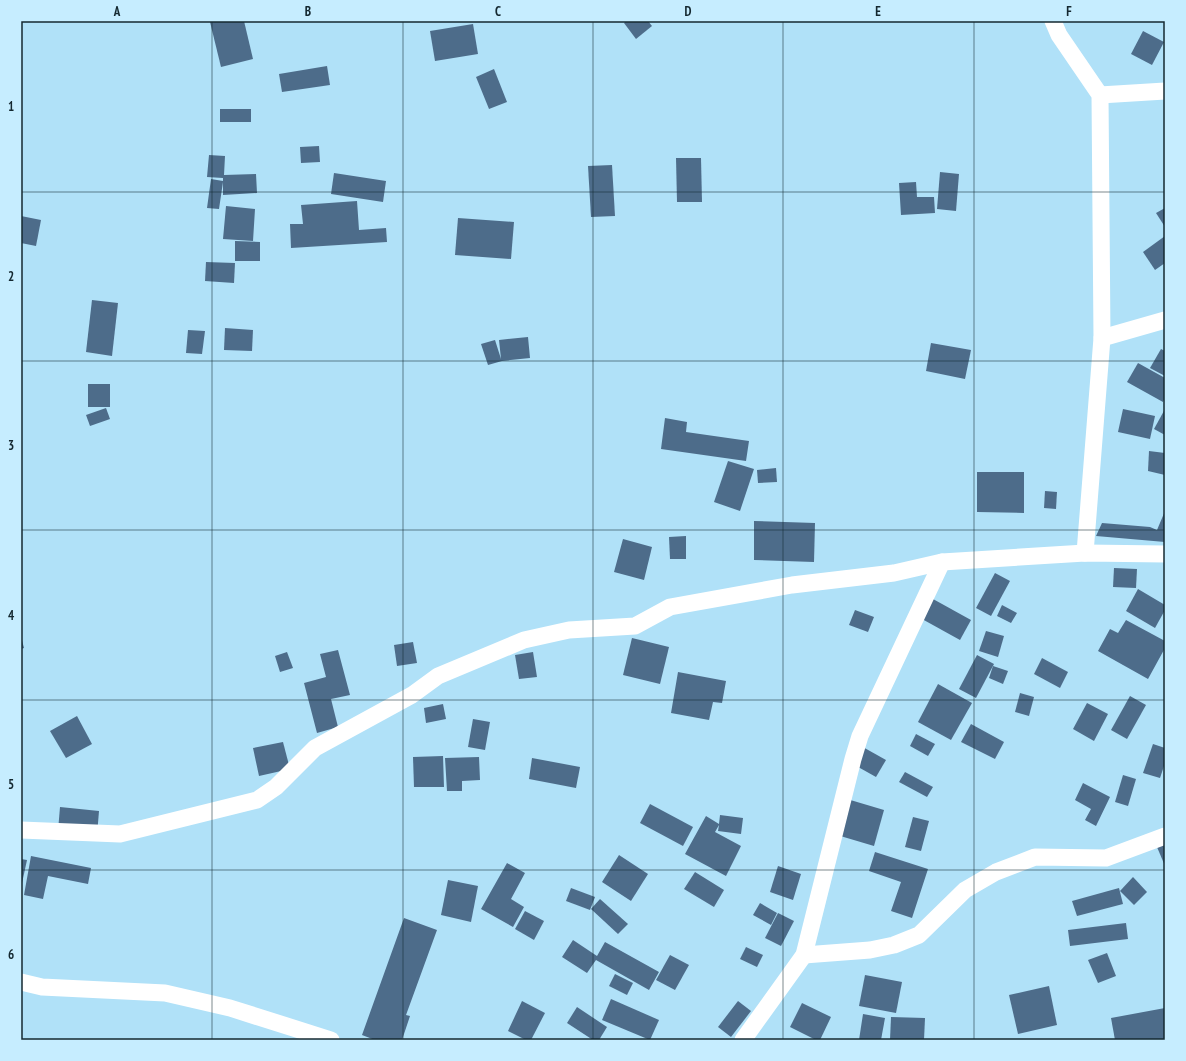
<svg xmlns="http://www.w3.org/2000/svg" width="1186" height="1061" font-family="'PT Sans Narrow',sans-serif">
<rect width="100%" height="100%" fill="#b0e1f8"/>
<g fill="#4d6c8a">
<path d="M244,21L253,59L221,67L210,22Z"/>
<path d="M626,21H648L652,26L636,39L624,23Z"/>
<path d="M473,24L478,54L435,61L430,31Z"/>
<path d="M1143,31L1164,42L1152,65L1131,54Z"/>
<path d="M327,66L330,85L282,92L279,74Z"/>
<path d="M494,69L507,102L489,109L476,77Z"/>
<rect x="220" y="109" width="31" height="13"/>
<path d="M319,146L320,162L301,163L300,147Z"/>
<path d="M209,155L225,156L224,175L256,174L257,193L223,195V182L219,209L207,208L211,179L223,181V178L207,177Z"/>
<path d="M676,158H701L702,202H677Z"/>
<path d="M612,165L615,216L591,217L588,166Z"/>
<path d="M940,172L959,174L956,211L937,209Z"/>
<path d="M334,173L386,181L383,202L331,194Z"/>
<path d="M916,182L917,197H934L935,213L901,215L899,183Z"/>
<path d="M357,201L359,230L386,228L387,242L291,248L290,224H303L301,205Z"/>
<path d="M226,206L255,209L253,241L223,239Z"/>
<path d="M1165,208V227L1156,213Z"/>
<path d="M21,216L41,220L36,246L21,243Z"/>
<path d="M458,218L514,222L511,259L455,255Z"/>
<path d="M1165,236V263L1155,270L1143,252Z"/>
<path d="M235,241L260,242V261H235Z"/>
<path d="M206,262L235,263L234,283L205,281Z"/>
<path d="M92,300L118,303L112,356L86,352Z"/>
<path d="M225,328L253,330L252,351L224,350Z"/>
<path d="M188,330L205,331L202,354L186,353Z"/>
<path d="M528,337L530,358L502,361L488,365L481,344L495,340L501,359L499,340Z"/>
<path d="M931,343L971,350L965,379L926,371Z"/>
<path d="M1161,349L1165,351V376L1150,368Z"/>
<path d="M1138,363L1165,378V397L1163,402L1127,382Z"/>
<rect x="88" y="384" width="22" height="23"/>
<path d="M106,408L110,419L90,426L86,415Z"/>
<path d="M1123,409L1155,416L1150,439L1118,432Z"/>
<path d="M1165,409V435L1154,429Z"/>
<path d="M665,418L687,422L686,432L749,441L746,461L661,449Z"/>
<path d="M1149,451L1165,453V475L1148,471Z"/>
<path d="M728,461L754,469L740,511L714,502Z"/>
<path d="M776,468L777,482L758,483L757,470Z"/>
<path d="M977,472H1024V513L977,512Z"/>
<path d="M1045,491L1057,492L1056,509L1044,508Z"/>
<path d="M1165,511V542L1096,536L1102,523L1150,527L1157,530Z"/>
<path d="M754,521L815,523L814,562L754,560Z"/>
<path d="M686,536V559H670L669,537Z"/>
<path d="M623,539L652,547L644,580L614,572Z"/>
<path d="M1114,568L1137,569L1136,588L1113,587Z"/>
<path d="M995,573L1010,581L991,616L976,608Z"/>
<path d="M1138,589L1165,605V610L1155,628L1126,611Z"/>
<path d="M933,599L971,620L960,640L922,619Z"/>
<path d="M1002,605L1017,613L1011,623L997,616Z"/>
<path d="M855,610L874,617L868,632L849,625Z"/>
<path d="M1126,620L1165,641V648L1148,679L1098,651L1110,629L1118,633Z"/>
<path d="M986,631L1004,636L998,657L979,651Z"/>
<path d="M21,637L24,648L21,649Z"/>
<path d="M632,638L669,647L660,684L623,675Z"/>
<path d="M413,642L417,663L397,666L394,645Z"/>
<path d="M338,650L350,695L331,699L338,727L317,733L304,683L326,677L320,654Z"/>
<path d="M287,652L293,668L280,672L275,656Z"/>
<path d="M533,652L537,677L519,679L515,655Z"/>
<path d="M977,655L994,664L976,698L959,689Z"/>
<path d="M1042,658L1068,672L1060,688L1034,674Z"/>
<path d="M993,666L1008,671L1003,684L989,678Z"/>
<path d="M678,672L726,681L722,703L713,702L709,720L671,713Z"/>
<path d="M938,684L972,703L951,740L918,722Z"/>
<path d="M1020,693L1034,697L1029,716L1015,712Z"/>
<path d="M1130,696L1146,705L1127,739L1111,730Z"/>
<path d="M1087,703L1108,714L1094,741L1073,729Z"/>
<path d="M443,704L446,719L426,723L424,708Z"/>
<path d="M77,716L92,744L66,758L50,731Z"/>
<path d="M473,719L490,722L485,750L468,747Z"/>
<path d="M971,724L1004,742L995,759L961,742Z"/>
<path d="M916,734L935,744L928,756L910,746Z"/>
<path d="M283,742L290,769L259,776L253,748Z"/>
<path d="M1153,744L1165,748V763L1160,778L1143,773Z"/>
<path d="M861,746L886,760L876,777L851,763Z"/>
<path d="M443,756L444,787H414L413,757Z"/>
<path d="M479,757L480,780L462,781V791H447L445,758Z"/>
<path d="M532,758L580,767L576,788L529,779Z"/>
<path d="M905,772L933,787L927,797L899,782Z"/>
<path d="M1123,775L1136,779L1128,806L1115,802Z"/>
<path d="M1083,783L1110,797L1096,826L1085,820L1091,809L1075,800Z"/>
<path d="M847,799L884,810L874,846L837,835Z"/>
<path d="M650,804L693,827L683,846L640,823Z"/>
<path d="M60,807L99,811L97,835L58,831Z"/>
<path d="M720,815L743,818L741,834L718,831L719,825L715,832L741,846L726,876L685,854L706,816L719,824Z"/>
<path d="M913,817L929,821L921,851L905,847Z"/>
<path d="M1165,844V866L1157,847Z"/>
<path d="M875,852L928,869L912,918L891,911L901,882L869,871Z"/>
<path d="M619,855L648,874L631,901L602,882Z"/>
<path d="M31,856L91,868L88,884L48,876L43,899L24,895Z"/>
<path d="M21,859L27,860L22,883H21Z"/>
<path d="M507,863L525,873L511,899L524,907L513,927L481,909Z"/>
<path d="M778,866L801,874L793,900L770,892Z"/>
<path d="M695,872L724,890L714,907L684,889Z"/>
<path d="M1133,877L1147,892L1134,905L1120,891Z"/>
<path d="M448,880L478,886L471,922L441,915Z"/>
<path d="M571,888L595,897L590,910L566,901Z"/>
<path d="M1119,888L1123,904L1077,916L1072,901Z"/>
<path d="M600,899L628,924L618,934L591,909Z"/>
<path d="M760,903L777,913L771,925L753,915Z"/>
<path d="M525,911L544,921L534,940L515,929Z"/>
<path d="M778,913L794,921L781,946L765,938Z"/>
<path d="M404,918L437,930L406,1015L410,1016L402,1040H375L362,1035Z"/>
<path d="M1126,923L1128,939L1070,946L1068,930Z"/>
<path d="M573,940L597,956L605,942L659,972L649,990L596,960L587,973L562,957Z"/>
<path d="M746,947L763,955L757,967L740,959Z"/>
<path d="M1107,953L1116,976L1098,983L1088,960Z"/>
<path d="M670,955L689,965L675,990L656,980Z"/>
<path d="M615,974L633,983L627,995L609,986Z"/>
<path d="M865,975L902,982L896,1013L859,1006Z"/>
<path d="M1049,986L1057,1025L1018,1034L1009,995Z"/>
<path d="M611,999L659,1020L650,1040L602,1020Z"/>
<path d="M522,1001L545,1013L531,1040H526L508,1031Z"/>
<path d="M738,1001L751,1011L731,1037L718,1027Z"/>
<path d="M802,1003L831,1017L820,1040H816L790,1027Z"/>
<path d="M577,1007L607,1027L599,1040H593L567,1023Z"/>
<path d="M1165,1008V1040H1115L1111,1018Z"/>
<path d="M863,1014L885,1018L881,1040H859Z"/>
<path d="M891,1017L925,1018L924,1040H890Z"/>
</g>
<g fill="none" stroke-linecap="round" stroke-linejoin="round">
<g stroke="#fff" stroke-width="17">
<path d="M1053,21L1059,35L1100,95L1102,338L1085,553"/>
<path d="M1100,95L1165,91"/>
<path d="M1102,338L1165,320"/>
<path d="M21,830L120,834L257,800L276,787L315,748L412,695L438,676L524,640L569,630L635,626L670,607L792,585L894,573L942,562L1085,553L1165,554"/>
<path d="M804,955L870,950L894,945L919,935L965,890L996,872L1035,857L1106,858L1165,836"/>
<path d="M21,982L42,987L165,993L230,1008L331,1040"/>
<path d="M743,1040L804,955L853,759L860,736L942,562"/>
</g>
</g>
<path fill="none" stroke="#142830" stroke-width="1" stroke-opacity="0.55" d="M212,21V1040M403,21V1040M593,21V1040M783,21V1040M974,21V1040M21,192H1165M21,361H1165M21,530H1165M21,700H1165M21,870H1165"/>
<rect width="1186" height="1061" fill="none" stroke="#c6edff" stroke-width="44"/>
<rect x="22" y="22" width="1142" height="1017" fill="none" stroke="#142830" stroke-width="1.5"/>
<g font-size="13" text-anchor="middle" font-weight="bold" fill="#142830">
<text x="117" y="16">A</text>
<text x="308" y="16">B</text>
<text x="498" y="16">C</text>
<text x="688" y="16">D</text>
<text x="878" y="16">E</text>
<text x="1069" y="16">F</text>
<text x="11" y="111">1</text>
<text x="11" y="281">2</text>
<text x="11" y="450">3</text>
<text x="11" y="620">4</text>
<text x="11" y="789">5</text>
<text x="11" y="959">6</text>
</g>
</svg>
